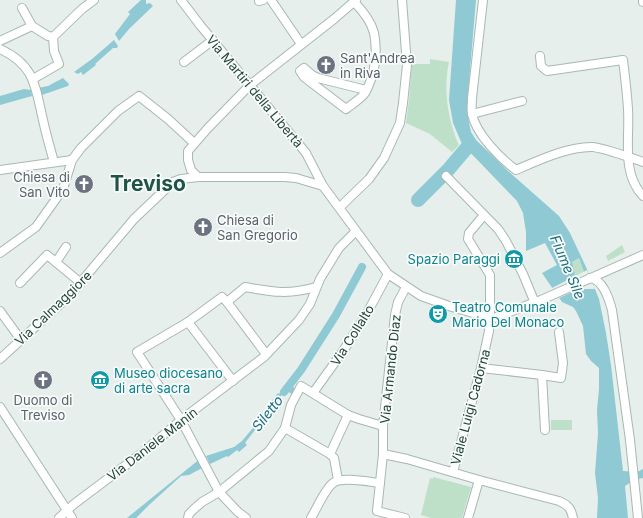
<svg xmlns="http://www.w3.org/2000/svg" width="643" height="518" font-family="Inter,sans-serif">
<rect width="100%" height="100%" fill="#e6efeb"/>
<g fill="#bfe0c8">
<path d="M430,59L449,62C443,89 448,121 459,145L452,152L430,134L406,123L409,100L412,64H430Z"/>
<path d="M622,245L625,252L608,261L606,256Z"/>
<path d="M579,258L584,272L575,276L571,262Z"/>
<rect x="551" y="420" width="21" height="10"/>
<path d="M433,477L471,487L462,518H431L421,515L430,478L433,479Z"/>
</g>
<g fill="#8ec9d4" fill-rule="evenodd">
<path d="M141,0H146V4L150,3L153,6L129,29L119,41L115,34L130,14L128,12Z"/>
<path d="M456,0H476L467,105L469,123L471,132L476,140L508,171L559,216L570,233L586,267L599,299L606,333L611,365L623,471L637,472L643,469V478L634,480L625,486L628,518H597L598,498L595,473L598,434L597,410L599,389V368L591,361L586,354L583,326L576,311L573,307L562,302L542,273L557,265L545,243L526,251V232L523,213L517,201L462,144L453,123L449,100ZM579,258L584,272L575,276L572,262Z"/>
<path d="M114,40L118,46L117,48H113L95,64L96,65L83,75L81,72L78,74L74,72L92,59Z"/>
<path d="M63,78L69,84L68,86L39,96L38,88L48,86Z"/>
<path d="M24,89L31,90L32,96L0,105V96Z"/>
<path d="M289,384L296,389L292,394L287,391L285,393L284,392L245,443L247,445L239,452L237,450L228,457L227,456L210,464L206,456L234,447L242,441L272,405L270,403L278,393L279,394Z"/>
<path d="M201,458L204,467L189,475L181,476L149,505L136,518H127Z"/>
</g>
<path fill="#e6efeb" d="M587,270L595,289H582L581,288L557,299L550,289Z"/>
<g fill="none" stroke-linecap="round" stroke-linejoin="round">
<path stroke="#8ec9d4" stroke-width="8" d="M284,392L301,370L336,315L362,267"/>
<path stroke="#8ec9d4" stroke-width="14" d="M418,200L448,170L470,144"/>
<g stroke="#a8b8b2" stroke-width="10">
<g id="minor">
<path d="M181,0L200,25L306,153L323,186L388,274L421,296L452,307L490,318H494L541,300L643,255"/>
<path d="M271,0L301,44"/>
<path d="M483,0L472,98C472,103 471,109 472,114C476,134 500,158 516,170C537,161 569,146 593,147C607,149 629,157 643,162"/>
<path d="M643,0V2"/>
<path d="M259,1L263,0"/>
<path d="M354,2C362,10 371,21 374,33C378,53 375,75 365,93C363,97 351,105 346,109L304,77L300,71L304,68L312,75L318,78L366,90"/>
<path d="M22,8L32,26L48,36L53,37"/>
<path d="M0,41L32,26"/>
<path d="M0,49C35,65 35,86 43,120C46,134 50,148 54,162"/>
<path d="M540,56L541,66L547,71L623,60C625,76 627,93 628,109C630,138 621,173 643,196"/>
<path d="M184,62L213,40"/>
<path d="M33,79L59,64L54,51L53,37L82,9L94,0"/>
<path d="M472,114L522,101"/>
<path d="M0,170L72,160"/>
<path d="M446,176L498,229L506,241L523,274L535,303"/>
<path d="M198,177L191,170L188,160V151L208,128L250,85L334,19L356,0"/>
<path d="M340,207L369,179L384,158L400,123L403,103L407,65L402,0"/>
<path d="M0,253L36,227L63,189L72,160L81,148L118,111L139,96L168,119L194,143"/>
<path d="M56,262L66,247"/>
<path d="M590,278C603,279 609,299 612,310L630,440L638,518"/>
<path d="M20,283L47,255L81,283"/>
<path d="M227,302L245,287C272,292 289,295 316,287"/>
<path d="M0,311L21,340"/>
<path d="M188,322L233,381"/>
<path d="M0,359L70,295L134,219L173,182L181,179L198,177H285L296,178L323,186"/>
<path d="M481,368L542,375L545,430"/>
<path d="M542,375L561,378L563,363L559,332"/>
<path d="M313,393L343,351L366,315L388,274"/>
<path d="M0,407L72,518"/>
<path d="M285,428L330,454L334,458L338,480"/>
<path d="M330,454L348,415"/>
<path d="M383,454V426L395,315L398,302L406,287"/>
<path d="M453,472L481,368L489,331L490,318V275L468,239L469,233L484,215"/>
<path d="M59,518L74,504L142,453L181,420L264,357L299,320L310,304L320,279L339,248L356,231"/>
<path d="M188,518L189,514L194,509L202,502L219,492L269,451L285,428L291,405L301,386L348,415L359,419L383,426"/>
<path d="M246,518L238,512L219,492L181,420L137,352L188,322L222,297L227,302L266,354"/>
<path d="M311,518C317,508 325,489 333,483C343,476 369,482 380,483"/>
<path d="M405,518L377,511L383,454L407,459L479,480L559,501C568,505 571,508 573,518"/>
<path d="M468,518L479,480"/>
</g>
</g>
<use href="#minor" stroke="#fff" stroke-width="8"/>
</g>
<defs>
<g id="church-disc" transform="scale(1)"><circle r="9.5" fill="#6b7280" stroke="#f7fbf9"/><path d="M-1.2-6h2.4v3.5h3.3v2.4h-3.3V6h-2.4V-.1h-3.3v-2.4h3.3Z" fill="#fff"/></g>
<g id="museum-disc" transform="scale(1)"><circle r="9.5" fill="#0f9aa8" stroke="#f7fbf9"/><path d="M0-6L6-3V-2H-6V-3ZM-5-1h2V3h-2ZM-1-1h2V3h-2ZM3-1h2V3H3ZM-6 4H6V6H-6Z" fill="#fff"/></g>
<g id="theatre-disc" transform="scale(1)"><circle r="9.5" fill="#0f9aa8" stroke="#f7fbf9"/><path d="M-5-5.5Q0-4 5-5.5V0Q5 5 0 6Q-5 5-5 0ZM-3.3-2.5H-1v1.5H-3.3ZM1-2.5H3.3v1.5H1ZM-2.8 1Q0 5.5 2.8 1Z" fill="#fff"/></g>
</defs>
<g fill-rule="evenodd">
<use href="#church-disc" x="326" y="65"/>
<use href="#church-disc" x="84" y="184"/>
<use href="#church-disc" x="203" y="227"/>
<use href="#museum-disc" x="514" y="259"/>
<use href="#theatre-disc" x="438" y="314"/>
<use href="#church-disc" x="43" y="380"/>
<use href="#museum-disc" x="100" y="380"/>
</g>
<g text-anchor="middle" dominant-baseline="central" stroke-width="3.5" stroke-linejoin="round" paint-order="stroke">
<g font-size="13" fill="#5b616d" stroke="#f7fbf9" text-anchor="start">
<text x="340" y="58">Sant'Andrea<tspan x="340" dy="15">in Riva</tspan></text>
<text x="70" y="177" text-anchor="end">Chiesa di<tspan x="70" dy="15">San Vito</tspan></text>
<text x="217" y="220">Chiesa di<tspan x="217" dy="15">San Gregorio</tspan></text>
<text x="43" y="400" text-anchor="middle">Duomo di<tspan x="43" dy="15">Treviso</tspan></text>
</g>
<g font-size="13" fill="#24423a" stroke="#f7fbf9">
<text transform="translate(255 91) rotate(50)">Via Martiri della Libertà</text>
<text transform="translate(53 308) rotate(-44)">Via Calmaggiore</text>
<text transform="translate(352 335) rotate(-58)">Via Collalto</text>
<text transform="translate(390 369) rotate(-84)">Via Armando Diaz</text>
<text transform="translate(470 407) rotate(-75)">Viale Luigi Cadorna</text>
<text transform="translate(152 444) rotate(-38)">Via Daniele Manin</text>
</g>
<g font-size="13" fill="#0d838f" stroke="#f7fbf9" text-anchor="start">
<text x="500" y="259" text-anchor="end">Spazio Paraggi</text>
<text x="452" y="307">Teatro Comunale<tspan x="452" dy="15">Mario Del Monaco</tspan></text>
<text x="114" y="373">Museo diocesano<tspan x="114" dy="15">di arte sacra</tspan></text>
</g>
<g font-size="14" font-style="italic" fill="#1c6f80" stroke="#f7fbf9">
<text transform="translate(568 267) rotate(67)">Fiume Sile</text>
<text transform="translate(267 413) rotate(-52)">Siletto</text>
</g>
<g font-size="21" font-weight="bold" fill="#1f5548" stroke="#f7fbf9">
<text x="148" y="183">Treviso</text>
</g>
</g>
</svg>
